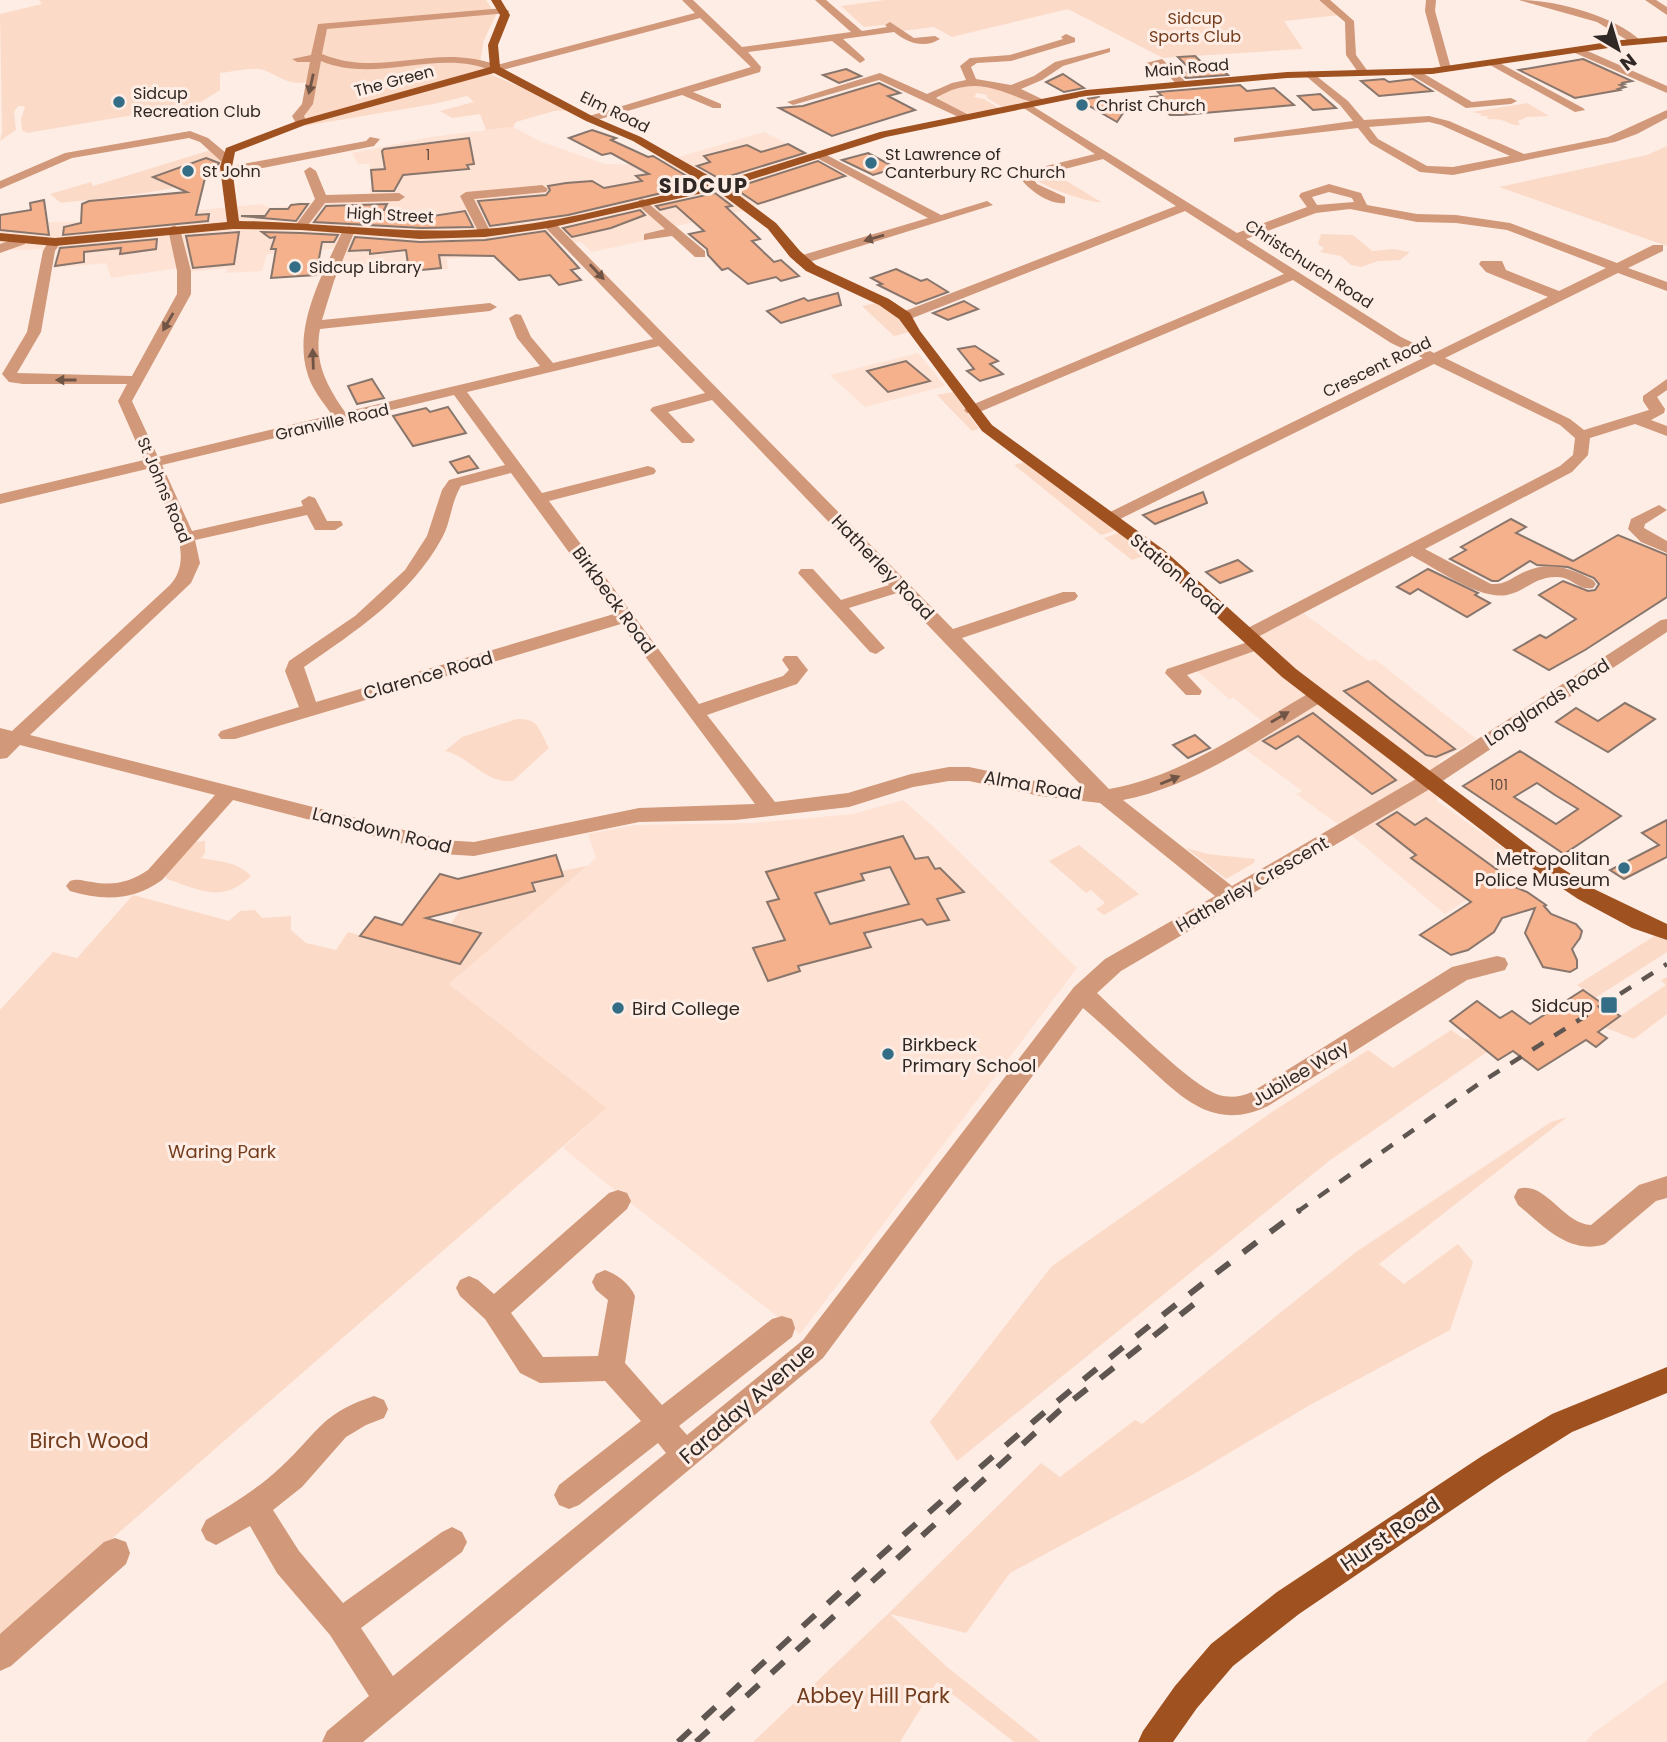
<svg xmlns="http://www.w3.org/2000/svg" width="1667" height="1742" font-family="Poppins,sans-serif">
<rect width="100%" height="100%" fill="#feede5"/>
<g fill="#fee2d4">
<path d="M513,127L542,142L605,164L651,165L764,132L850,176L742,211L642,234L647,240L592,252L581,242L492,252L484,256L447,259L448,269L403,272L402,264H338L343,248L267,254L262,271L226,273L227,268L188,272L186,267L111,278L106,263L53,268L58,249L0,250V222H76L261,204L270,208L369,197L372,178L369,164H358L352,153L431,137Z"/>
<path d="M918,353L945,386L865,407L830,375Z"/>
<path d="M1303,613L1369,661L1375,659L1476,739L1439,761L1437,801L1523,862L1445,914L1338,824L1296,794L1302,791L1242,747L1271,729L1234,698L1229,699L1192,667L1247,647V642Z"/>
<path d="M903,800L938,831L1077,968L800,1334L628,1201L563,1148L607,1108L449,984L596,858L588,834L634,825L753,823L853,814Z"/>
<path d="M1667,1680V1742H1586L1592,1734Z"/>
</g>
<g fill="#fcdac8">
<path d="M39,0H486L496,15L484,40L480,62L495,69L404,97L490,74L574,110L554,111L516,122L513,127L486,130L480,114L452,118L440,111L474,102L467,96L434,104L304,126L305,122L301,123L311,80C291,90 276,72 259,69C247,68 232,72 220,73V90L198,104L27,133L22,130L21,120L25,106H18L14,112L16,130L0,141L2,132L0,14L42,4Z"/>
<path d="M885,0H1318L1340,15L1284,21L1303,49L1163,58L1068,9L952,37L934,27L902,31L893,24L864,27L841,6Z"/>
<path d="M987,84L1031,102L1002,107L987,98V95L977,93L974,97L984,99L999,108L967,114L939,100L940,95L958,86Z"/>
<path d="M1527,103L1549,116L1527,117L1518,121L1520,125C1511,126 1509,122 1501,120C1496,118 1492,121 1486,118L1489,116H1480L1482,114L1472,112Z"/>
<path d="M1667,146V246L1499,187L1647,155Z"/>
<path d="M211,150L220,156L225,166C210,191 91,199 61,203L50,194L91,182L93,186Z"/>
<path d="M1041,175L1052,179L1060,177L1101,202C1091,204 1042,186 1035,179Z"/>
<path d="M1321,234L1353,235L1372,251L1393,249L1410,252L1400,260L1378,261L1361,267L1351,265L1341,256L1320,252L1324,248L1318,244Z"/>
<path d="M876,303L901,320L909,332L894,336L862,306Z"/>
<path d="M953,392L979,429L972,431L937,395Z"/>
<path d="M1025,462L1117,530L1101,535L1014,465Z"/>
<path d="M1121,532L1150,554L1132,560L1104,538Z"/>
<path d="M517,719C540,718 539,731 549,748L513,781C485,784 469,756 445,751L462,737Z"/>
<path d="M205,841V853L201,858C220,862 237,861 251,876C222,904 200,890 167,879L163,872L190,842Z"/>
<path d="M1079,845L1139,894L1104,915L1096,909L1105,903L1091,890L1086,893L1049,861Z"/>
<path d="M1186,848L1208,854L1255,859L1254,863L1226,879Z"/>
<path d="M587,866L449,984L607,1108L0,1636V1010L53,952L77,958L133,895L229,921L240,911L255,910L262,918L291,916V930L306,943L336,950L348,932L460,964L481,934L450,925L461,909L534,891L532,883L562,876L561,871Z"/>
<path d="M1656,935L1667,939V952L1595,998L1577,985Z"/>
<path d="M1667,977V1014L1634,1039L1604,1027L1666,985L1661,980Z"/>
<path d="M1451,1030L1464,1039H1473L1487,1052L1329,1161L957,1461L930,1422L1052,1266L1269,1114L1368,1050L1393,1068Z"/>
<path d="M1567,1117L1379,1264L1404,1284L1458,1244L1473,1262L1450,1330L1310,1405L1192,1475L1010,1573L966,1633L890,1614L946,1666L1041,1742H1014L937,1682L900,1742H753L889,1613L1041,1463L1060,1477L1135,1420L1142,1424L1356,1252L1551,1122Z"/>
</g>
<g fill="#f5b18c" stroke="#88766d" stroke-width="2" fill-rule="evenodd">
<path d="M1195,56L1210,70L1222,69L1228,75L1186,78L1180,73L1193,72L1178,57Z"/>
<path d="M1583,59L1632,81L1621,83L1624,84L1620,85L1625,87L1618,89L1620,90L1575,98L1519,70Z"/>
<path d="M846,69L861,76L839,83L823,75Z"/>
<path d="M1063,74L1084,88L1064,92L1046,82Z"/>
<path d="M1384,79L1389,82L1413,79L1432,91L1379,96L1361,81Z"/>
<path d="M879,83L900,93L888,96L915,110L832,136L779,108L803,106Z"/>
<path d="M1240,85L1247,91L1274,88L1294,105L1181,115H1170L1151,97L1162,96L1158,92Z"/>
<path d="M1320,94L1336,108L1313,110L1298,96Z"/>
<path d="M1099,97L1123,113L1117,122L1079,100Z"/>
<path d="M592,130L616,138L611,140L648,157L653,156L700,184L568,215L490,226L478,201L546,195L550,190L548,186L566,183L592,181L604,188L642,181L636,176L649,174L611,153L602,155L569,138Z"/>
<path d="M469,138L474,164L467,165L469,169L403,175L394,191H373L371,170L385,169L382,151L384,149Z"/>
<path d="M788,144L805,153L720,179L697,166L710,162L704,156L747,145L761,152Z"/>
<path d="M868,153L896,168L873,175L842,160Z"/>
<path d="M206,158L219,163L217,166L207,170L196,215L209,214L208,221L63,235L64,227L81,223L82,204L89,201L187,192L153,177Z"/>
<path d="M818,161L845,176L758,204L734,188Z"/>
<path d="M715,193L732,206L726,207L760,239L752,241L774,262L781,260L799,276L781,281L776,277L748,284L728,268L722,270L708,255L707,249L689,234L704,231L676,206L660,210L656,206Z"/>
<path d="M44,200L49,235L0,230V215L31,210L30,203Z"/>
<path d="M300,204H308L296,221L241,216H265L270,209H288L291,205Z"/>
<path d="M387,204L384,210H392L388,217L420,218L465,211L473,227L422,228L314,222L326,206Z"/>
<path d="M640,210L645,215L611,228L572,237L563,228Z"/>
<path d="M545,231L579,268L571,270L581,280L559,285L550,275L519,280L494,256L439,255L441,268L422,270L421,263L408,264L406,250L370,254V250L349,251L355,237L420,242L485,240Z"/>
<path d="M239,232L234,264L193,268L186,236Z"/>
<path d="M262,232L301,233L338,235L334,242H322L316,275L271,278L276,249H271L275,237L270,238Z"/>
<path d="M157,239L156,249L120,254L121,248L84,252V262L55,266L60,248Z"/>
<path d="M896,269L921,281L927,279L948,292L916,304L878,285L882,284L871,278Z"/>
<path d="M838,293L841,305L781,323L767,311L804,298L808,301Z"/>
<path d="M964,301L978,309L948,320L933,313Z"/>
<path d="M975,346L998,361L990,364L1003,374L980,381L967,371L974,369L958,349Z"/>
<path d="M906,361L930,381L888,392L867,371Z"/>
<path d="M372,379L384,398L357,404L348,386Z"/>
<path d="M448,407L466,433L413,446L393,416L426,408L430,412Z"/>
<path d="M469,456L478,468L458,473L450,462Z"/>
<path d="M1203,492L1207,503L1155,524L1143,515Z"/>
<path d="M1511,519L1526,527L1516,533L1573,561L1618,535L1667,555V597L1585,650L1549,670L1514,650L1540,635L1546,638L1576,619L1539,595L1563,581L1588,591L1595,590L1599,584L1594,578L1568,567L1537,565L1530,561L1498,581H1492L1450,559L1466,550L1461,547Z"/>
<path d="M1238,560L1252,571L1220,583L1206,572Z"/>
<path d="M1428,569L1478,593L1475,595L1490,603L1467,617L1418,589L1410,594L1397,587Z"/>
<path d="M1368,681L1389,698L1455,749L1436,757L1426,755L1344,691Z"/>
<path d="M1625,703L1655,719L1608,752L1556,722L1576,708L1598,721Z"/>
<path d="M1313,713L1343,737L1396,780L1372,794L1298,736L1276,749L1263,741Z"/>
<path d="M1195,735L1210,748L1188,758L1173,745Z"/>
<path d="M1520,751L1572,784L1621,816L1564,854L1463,786ZM1537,783L1555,795L1578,809L1556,824L1514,797Z"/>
<path d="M1397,812L1415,825L1426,818L1503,874L1496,879L1527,892L1546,905L1544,906L1551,914L1576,924L1582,931L1580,938L1572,949L1577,960V968L1570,972L1543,967L1525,933L1535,908L1502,918L1494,932L1468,950L1451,955L1420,935L1471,902L1411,858L1416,855L1377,824Z"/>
<path d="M1667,820V857L1624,879L1610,870L1659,845L1642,833Z"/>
<path d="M903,836L915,859L928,857L935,869L940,868L964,892L937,899L949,920L927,925L922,919L864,933L871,947L798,966L800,971L768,981L753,948L785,940L767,902L779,899L766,872ZM890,867L909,904L830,924L815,893L864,880L861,874Z"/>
<path d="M556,855L563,876L532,883L535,891L426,918L481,933L460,964L360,936L375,917L402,925L440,874L458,879Z"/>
<path d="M1583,990L1620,1016L1598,1032L1607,1038L1596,1047L1586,1040L1538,1070L1513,1051L1498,1060L1450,1021L1477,1001L1500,1018L1512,1011L1530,1024Z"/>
</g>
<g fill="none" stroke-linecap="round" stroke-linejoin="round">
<g fill="#d1987a" fill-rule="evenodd">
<path d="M682,0H693L742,47L851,32L815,0H826L862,31L887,27L885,25L890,22L914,38L935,36L940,39C924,49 908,43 894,32L843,39L864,58L865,60L860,63L832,41L748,52L761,67L760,72L693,92L721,104V108H713L682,95L590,122L584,119L586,117L751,67L700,18L495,72C439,46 378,85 321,61L313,104L304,116L307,123L297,125L292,116L302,104L310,62H297L292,59L311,55L318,24L504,8L509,11L508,13L327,29L322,54C383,79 433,42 497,65L695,13Z"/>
<path d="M1319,0H1330L1354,21L1356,55L1369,73L1368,75H1360L1346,55L1345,22Z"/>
<path d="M1426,0H1436L1435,11L1450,65L1454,69L1453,71H1445L1440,66L1425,11Z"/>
<path d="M1519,0C1556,0 1614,16 1641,41L1632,43L1597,22Z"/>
<path d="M1645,0H1656L1667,7V15Z"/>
<path d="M1066,34L1075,38V42L1011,61L977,63L971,67L976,79L1011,85L1034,76L1055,62L1110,48V52L1063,66L1042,80L1021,89L1044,100L1046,102L1040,105C1001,93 977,73 936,98L969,115V119L965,120L879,80L793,105L787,102L880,73L927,94L952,83L966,80L960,66L970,58L1010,55L1063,39L1061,37Z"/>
<path d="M1575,49H1583L1667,86V93L1575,53Z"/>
<path d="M1162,59L1186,82V86H1178L1159,65L1151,66L1146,63Z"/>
<path d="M1494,60L1583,108L1585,110L1575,112L1490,65L1489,63Z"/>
<path d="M1310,71L1348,101L1364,120L1429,116L1449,121L1524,154L1608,137L1667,110V118L1637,134L1615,142L1453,175L1420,172L1370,143L1358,128L1234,142V138L1238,137L1353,121L1340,105L1306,76L1305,74ZM1429,122L1441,125L1510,156L1453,167L1427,166L1378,139L1369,127Z"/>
<path d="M1411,71H1419L1472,102L1511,98L1517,101L1511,104L1466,108L1411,75Z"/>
<path d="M1026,102L1237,233L1307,207L1299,196L1301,193L1329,184L1361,193L1367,205L1417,214L1456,215L1510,223L1617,263L1653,245H1663V251L1628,268L1667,282V291L1618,273L1445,358L1570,419L1584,430L1649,410L1643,401V396L1667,379V390L1657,397L1665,409L1664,413L1651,420L1667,426V436L1635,424L1590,438L1588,455L1572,472L1425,549L1491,584C1504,585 1510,579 1522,573C1549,560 1570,568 1593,580L1596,584L1593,588C1579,591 1571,577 1558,577C1535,576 1526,591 1507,595C1479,600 1437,569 1412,556L1254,639H1242L1239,635L1242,631L1560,466L1573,455L1575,438L1560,425L1434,364L1116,521H1104L1102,518L1104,515L1423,358L1391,343L1293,280L977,413H967L964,410L967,407L1284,274L1185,211L910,319H900V313L1176,206L1103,159L1042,175L1034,180L1037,184L1065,197V203C1050,205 1030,191 1021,179L1034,169L1095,154L1022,107V103ZM1329,192L1352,198L1354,202L1317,205L1312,197ZM1350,209L1417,222L1456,223L1507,230L1606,268L1559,291L1506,270L1502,261H1481L1479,264L1486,272L1548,297L1434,353L1401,337L1246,239L1316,213Z"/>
<path d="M190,131L208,138L232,158V164H224L200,142L189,138L72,158L0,189V181L65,153Z"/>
<path d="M370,137L380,139L374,146L227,175L221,171L227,167L366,141Z"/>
<path d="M819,151L941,215L987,201L993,205L806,263H796V257L928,218L815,157V153Z"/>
<path d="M310,167L316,171L326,195L399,193L405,197L399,201L325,203L305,229H297L295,226L315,199L304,171Z"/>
<path d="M542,185L548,189L546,192L474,199L491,233L485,237L479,233L460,196L466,192Z"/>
<path d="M643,199L705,251V257H695L672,236L644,240V234L665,229L639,206V200Z"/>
<path d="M549,220L553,221L953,629L1063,592H1075L1078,596L1075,600L962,638L1109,789C1183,776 1247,729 1311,692H1325L1327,696L1325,700C1261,738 1196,786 1123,800L1232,886L1421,776L1661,620L1667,619V632L1435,786L1121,971L1097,993C1122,1016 1191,1086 1219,1095C1230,1098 1241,1097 1252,1092L1452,967L1497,956L1505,958L1508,964L1505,970L1467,980L1268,1106C1214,1132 1182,1098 1144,1063C1124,1045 1104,1026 1083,1008L823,1358L363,1742H322L327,1731L369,1696L330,1635L277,1573L250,1526L216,1545L206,1540L201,1530L206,1520C232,1504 259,1488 281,1467C319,1432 320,1414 374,1396L384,1400L388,1409L384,1418L366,1425L346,1437L302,1487L273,1510L299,1551L343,1603L442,1532L452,1527L462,1532L467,1542L462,1552L361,1628L393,1676L666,1453L658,1443L579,1505L569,1509L559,1505L554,1495L559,1485L641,1421L605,1381L540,1383L520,1373L485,1319L460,1296L456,1288L460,1280L469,1276L478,1280L494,1294L609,1193L618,1190L627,1193L631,1201L627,1209L511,1313L543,1357L598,1356L608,1300L596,1290L592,1282L596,1274L605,1270C618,1275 629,1283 635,1296L625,1363L662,1405L772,1319L782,1316L792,1319L795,1328L792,1337L679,1426L687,1435L803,1340L1074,987L1105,959L1215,896L1100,803L1040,796L969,781H949L913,787L849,807L735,820L639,822L474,856L443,854L233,800L162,880C133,901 103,901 70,891L66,886L70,881C78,878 84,881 92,882C114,886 130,882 148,870L215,795L20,745L7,758L0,759V728L12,731L170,585C199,554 162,501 147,469L0,504V494L144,460L118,401L127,384H23L9,382L2,374L27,332L43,251L50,239L55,238L61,242L55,251L41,332L17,373L132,376L177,294V271L168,229L174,225L180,229L191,271V294L132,401L158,457L332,415C323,402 311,388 307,372C293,325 324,271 343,230L349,226L355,230L334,281L322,320L490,303L497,307L490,311L320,329C314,362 326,385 345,412L540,366L517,338L509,318L516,314L521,315L531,337L553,363L653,339L545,227L543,224ZM659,346L705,393L653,407L650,410L682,443H692L695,440L668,412L712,400L889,585L841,600L813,569H801L798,573L870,652L876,654L885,648L849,608L897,593L1084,788L1040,782L969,767H949L911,774L848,793L775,802L707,715L797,684L808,670L797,656H785L782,660L789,670L783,676L699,704L549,501L654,474L656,471L654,468L648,466L542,493L467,392ZM454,395L505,465L449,480L442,490L427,536L405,570L355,616L289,661L285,671L299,707L221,731L218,735L221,739H235L621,624L755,804L639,808L474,842L443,840L30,735L191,583L200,563L195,540L307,515L315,530H335L343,525L341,521H327L315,498L309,496L301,501L303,506L192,531L162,465L337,423L342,425L349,420ZM511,473L614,614L316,702L304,667C356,631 411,595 442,538C451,522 451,502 461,486Z"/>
<path d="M20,237L25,238V244L0,253V244Z"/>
<path d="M1659,505L1667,510L1645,524L1644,528L1667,541V553L1641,542L1628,529L1631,519Z"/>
<path d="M1257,639L1266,644L1263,648L1187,675L1202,691L1200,695H1186L1165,673L1167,669Z"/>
<path d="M1667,1176V1198L1656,1201L1605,1244C1570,1256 1542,1225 1518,1205L1514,1197L1518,1189C1545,1180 1563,1224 1591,1225L1639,1185Z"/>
<path d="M115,1538L126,1542L130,1553L126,1564L11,1666L0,1671V1634L104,1542Z"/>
</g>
<g fill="#a05120" fill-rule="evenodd">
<path d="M491,0H501L510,15L498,45L500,67L594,117L641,137L720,182L880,132L1086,90L1287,72L1432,68L1622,40L1667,36V42L1622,46L1432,74L1287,78L1086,96L886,137L728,187L776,223L800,251L816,265L889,299L910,313L920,331L992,425L1164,550L1296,669L1537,852L1594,889L1667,924V940L1632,928L1578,899L1523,862L1282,677L1152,558L982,431L899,319L879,305L806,271L790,257L768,229L716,190L549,228L485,237L420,239L301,230L233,229L55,246L0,241V233L55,238L227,222L220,167L226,148L297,121L490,67L488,45L500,15ZM494,73L586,121L633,141L707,185C634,201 559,224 483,229C402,235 321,222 239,221L232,167L235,152L305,125Z"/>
<path d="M1667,1367V1393L1572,1432L1502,1476L1299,1614L1233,1666L1197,1708L1173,1742H1138L1143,1731L1175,1686L1211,1644L1277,1592L1482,1456L1552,1414Z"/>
</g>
<path stroke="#5f5651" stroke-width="4.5" stroke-dasharray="13 13" stroke-linecap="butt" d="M1297,1212L1480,1083L1667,964"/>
<g stroke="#5f5651" stroke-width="6" stroke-dasharray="17 17" stroke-linecap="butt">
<path d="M678,1742C878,1555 1079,1372 1300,1210"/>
<path d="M696,1742L1059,1411L1194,1304"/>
</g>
</g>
<defs><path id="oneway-solid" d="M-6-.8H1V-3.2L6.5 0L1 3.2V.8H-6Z" transform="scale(1.75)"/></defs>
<g fill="#705546">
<use href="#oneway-solid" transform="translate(311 84) rotate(103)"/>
<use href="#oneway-solid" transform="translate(874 238) rotate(164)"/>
<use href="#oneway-solid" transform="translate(597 272) rotate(47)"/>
<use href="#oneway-solid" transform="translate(168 322) rotate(120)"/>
<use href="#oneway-solid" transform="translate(313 359) rotate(-92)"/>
<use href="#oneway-solid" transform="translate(66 380) rotate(-180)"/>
<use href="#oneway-solid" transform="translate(1280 717) rotate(-30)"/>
<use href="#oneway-solid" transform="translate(1170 780) rotate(-22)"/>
</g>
<g fill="#336d86" stroke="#feede5" stroke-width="2.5">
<circle cx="119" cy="102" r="7"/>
<circle cx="1082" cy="105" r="7"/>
<circle cx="871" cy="163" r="7"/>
<circle cx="188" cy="171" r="7"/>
<circle cx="295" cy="267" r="7"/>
<circle cx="1624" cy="868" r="7"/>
<rect x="1600" y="996" width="18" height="18" rx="3.5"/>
<circle cx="618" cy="1008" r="7"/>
<circle cx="888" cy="1054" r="7"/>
</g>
<g text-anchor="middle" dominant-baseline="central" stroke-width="6" stroke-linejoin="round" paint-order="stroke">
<g font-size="14" fill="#604a3e">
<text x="428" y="155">1</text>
<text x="1499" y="785">101</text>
</g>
<g font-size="16" fill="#733d1d" stroke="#feede5">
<text x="1195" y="18">Sidcup<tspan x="1195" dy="18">Sports Club</tspan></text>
</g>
<g font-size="16" fill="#2f2824" stroke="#feede5">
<text transform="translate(1187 68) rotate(-5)">Main Road</text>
<text transform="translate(394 81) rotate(-15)">The Green</text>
<text transform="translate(615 112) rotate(26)">Elm Road</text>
<text transform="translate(390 215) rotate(3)">High Street</text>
<text transform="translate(1309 264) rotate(33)">Christchurch Road</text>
<text transform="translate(1377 367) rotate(-26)">Crescent Road</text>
<text transform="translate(332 422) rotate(-13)">Granville Road</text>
<text transform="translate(164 490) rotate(67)">St Johns Road</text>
</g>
<g font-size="16" fill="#2f2824" stroke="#feede5" text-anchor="start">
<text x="133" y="93">Sidcup<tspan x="133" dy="18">Recreation Club</tspan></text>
<text x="1096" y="105">Christ Church</text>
<text x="885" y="154">St Lawrence of<tspan x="885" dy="18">Canterbury RC Church</tspan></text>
<text x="202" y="171">St John</text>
<text x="309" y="267">Sidcup Library</text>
</g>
<g font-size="18" fill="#2f2824" stroke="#feede5">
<text transform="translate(883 567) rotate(46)">Hatherley Road</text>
<text transform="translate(1177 574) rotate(40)">Station Road</text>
<text transform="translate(614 600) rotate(54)">Birkbeck Road</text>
<text transform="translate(428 675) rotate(-16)">Clarence Road</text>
<text transform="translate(1547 702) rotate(-33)">Longlands Road</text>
<text transform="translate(1033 785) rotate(10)">Alma Road</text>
<text transform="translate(382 830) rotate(14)">Lansdown Road</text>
<text transform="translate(1252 884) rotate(-30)">Hatherley Crescent</text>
<text transform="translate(1300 1073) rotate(-31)">Jubilee Way</text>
</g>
<g font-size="18" fill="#2f2824" stroke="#feede5" text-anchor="end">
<text x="1610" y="858">Metropolitan<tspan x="1610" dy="21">Police Museum</tspan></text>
<text x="1593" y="1005">Sidcup</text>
<text x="632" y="1008" text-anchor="start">Bird College</text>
<text x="902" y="1044" text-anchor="start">Birkbeck<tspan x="902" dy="21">Primary School</tspan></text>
</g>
<g font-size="18" fill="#733d1d" stroke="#feede5">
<text x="222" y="1151">Waring Park</text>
</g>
<g font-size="21" font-weight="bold" letter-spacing="2" fill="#2f2824" stroke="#feede5">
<text x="704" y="185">SIDCUP</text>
</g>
<g font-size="21" fill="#2f2824" stroke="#feede5">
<text transform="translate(747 1403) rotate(-41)">Faraday Avenue</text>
<text transform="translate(1390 1534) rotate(-34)">Hurst Road</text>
</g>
<g font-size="21" fill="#733d1d" stroke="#feede5">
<text x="89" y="1440">Birch Wood</text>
<text x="873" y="1695">Abbey Hill Park</text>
</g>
</g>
<g transform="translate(1618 49) rotate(142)" stroke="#feede5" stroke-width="5" paint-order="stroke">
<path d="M0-5L12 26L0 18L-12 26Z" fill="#2f2824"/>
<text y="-10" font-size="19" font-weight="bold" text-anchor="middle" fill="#2f2824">N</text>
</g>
</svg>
